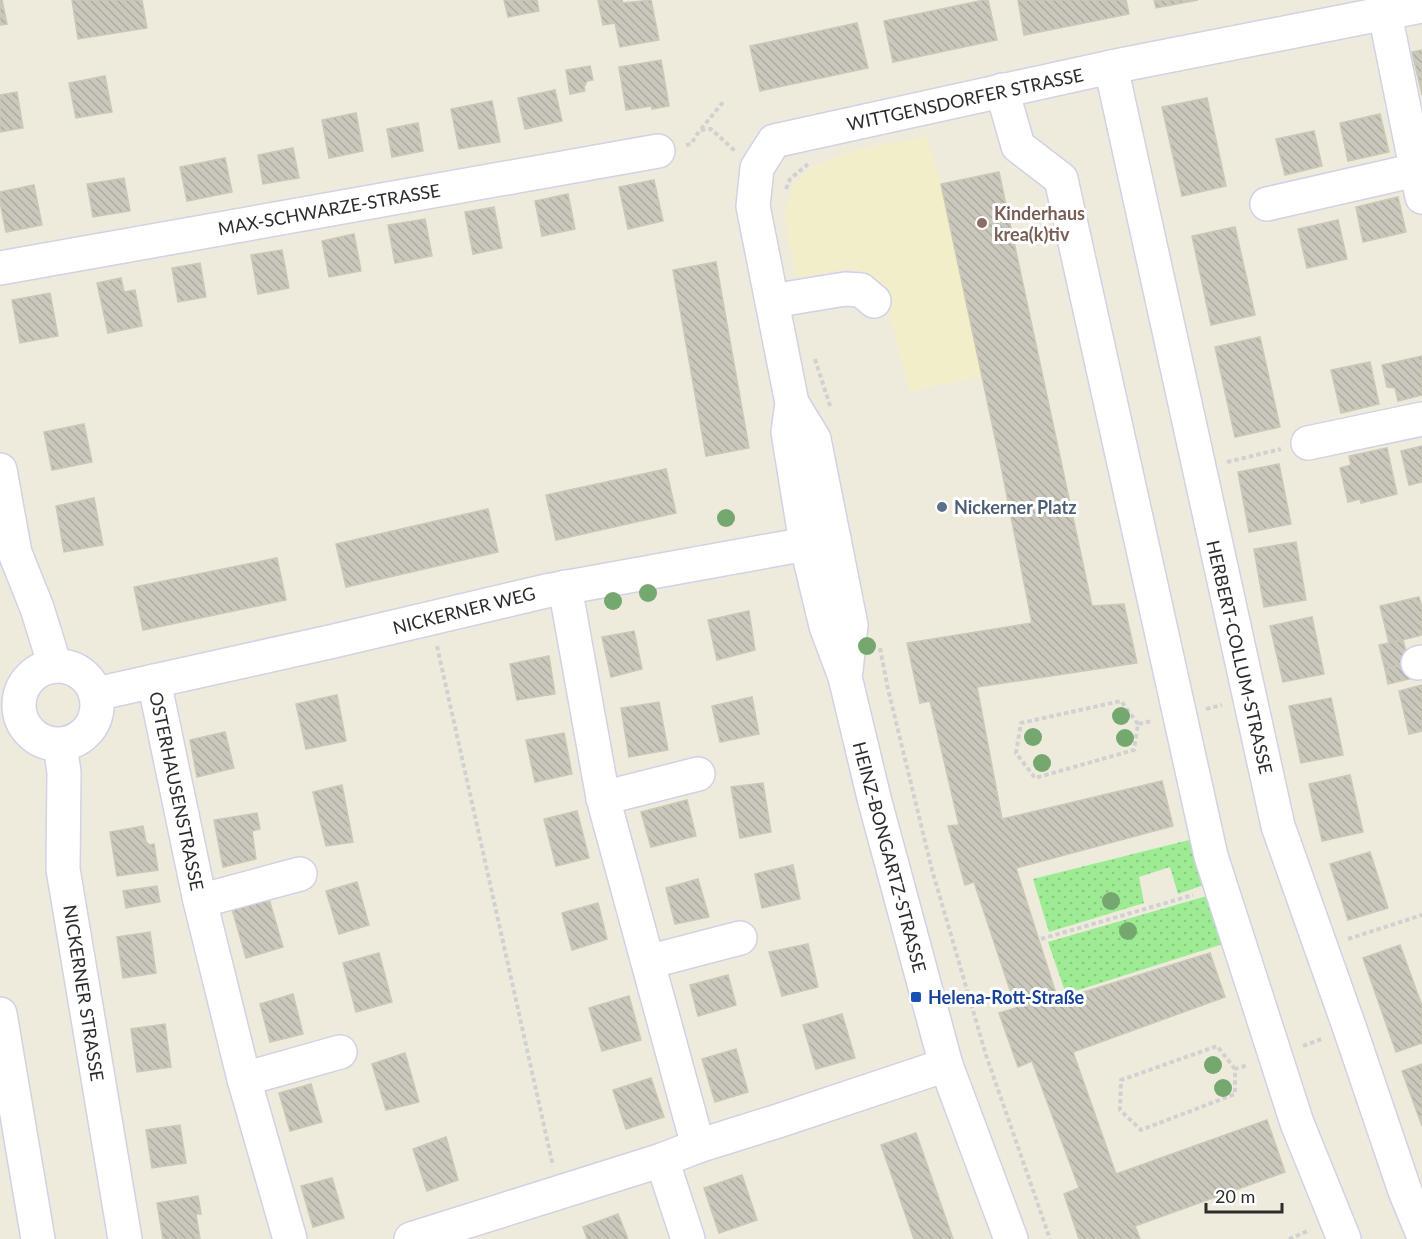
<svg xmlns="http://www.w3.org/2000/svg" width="1422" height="1239" font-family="Lato,sans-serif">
<defs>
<pattern id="grass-dots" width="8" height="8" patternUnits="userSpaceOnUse" patternTransform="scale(1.5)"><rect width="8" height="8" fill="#9deb93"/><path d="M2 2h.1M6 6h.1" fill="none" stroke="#87ca7f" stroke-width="1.8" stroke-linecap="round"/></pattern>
<pattern id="building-back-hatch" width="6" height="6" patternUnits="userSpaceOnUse" patternTransform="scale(1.5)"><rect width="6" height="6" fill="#cac8bc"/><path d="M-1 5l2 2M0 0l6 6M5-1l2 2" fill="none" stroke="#aeaca2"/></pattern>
</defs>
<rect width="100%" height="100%" fill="#efebdc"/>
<path fill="#f2eeca" d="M927,137L941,184L999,172L1040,364L909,391L883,289L864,271L844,269L797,278L788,238L785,211L793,185L814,166L852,151Z"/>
<g fill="url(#grass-dots)">
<path d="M1189,840L1204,885L1178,894L1170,867L1139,877L1144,903L1049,932L1033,879Z"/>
<path d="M1210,895L1223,944L1066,994L1048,942Z"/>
</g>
<g fill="url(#building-back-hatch)" stroke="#cbc8b6" stroke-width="1.5">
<path d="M0,0H2L7,24L0,25Z"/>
<path d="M72,0H142L147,28L78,39Z"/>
<path d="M504,0H537L539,11L508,17Z"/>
<path d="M598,0H622L623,3L651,0L659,40L620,47L615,23L603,25Z"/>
<path d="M984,0H988L997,40L893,62L884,21Z"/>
<path d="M1018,0H1126L1129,14L1024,35Z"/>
<path d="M1154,0H1198L1156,8Z"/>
<path d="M857,23L868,68L760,91L750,46Z"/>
<path d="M1422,50V95L1412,52Z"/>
<path d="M661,60L669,106L652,109V106L626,110L619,67Z"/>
<path d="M590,66L593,80L587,81L584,87L585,91L570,94L566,70Z"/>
<path d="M105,76L112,112L76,118L69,83Z"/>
<path d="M555,90L562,121L525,129L518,98Z"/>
<path d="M17,92L23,128L0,132V95Z"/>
<path d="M1207,98L1226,186L1182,196L1162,107Z"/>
<path d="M492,101L500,142L459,149L451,109Z"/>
<path d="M356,113L363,151L329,158L322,120Z"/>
<path d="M1380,114L1389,152L1348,161L1340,123Z"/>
<path d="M418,123L423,151L392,157L387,129Z"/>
<path d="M1314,131L1322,166L1285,175L1276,139Z"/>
<path d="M293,148L299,178L263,184L258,155Z"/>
<path d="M225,158L232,192L187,201L180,167Z"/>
<path d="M999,172L1092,606L1124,604L1137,663L977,687L1002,819L1162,781L1173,826L1016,868L1058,1000L1210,953L1225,997L1073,1052L1116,1174L1267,1120L1285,1172L1135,1226L1140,1239H1079L1064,1194L1079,1188L1032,1061L1018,1067L999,1013L1016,1008L974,882L965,885L948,826L959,825L930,701L920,703L907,643L1032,623L1000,461L941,184Z"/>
<path d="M124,178L130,211L93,217L87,184Z"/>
<path d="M654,180L663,221L628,229L619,187Z"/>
<path d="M34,185L42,225L6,232L0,202V192Z"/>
<path d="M568,194L575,229L542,236L535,201Z"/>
<path d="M1398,197L1406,232L1363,242L1356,207Z"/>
<path d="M494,207L502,248L473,254L465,212Z"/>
<path d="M425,219L432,256L395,263L388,225Z"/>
<path d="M1338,220L1347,259L1307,268L1298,229Z"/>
<path d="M1235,227L1255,315L1211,325L1192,236Z"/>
<path d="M354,234L361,271L329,277L322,241Z"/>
<path d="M282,250L289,288L258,294L251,255Z"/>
<path d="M716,262L749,448L706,456L673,270Z"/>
<path d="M200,263L206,297L178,302L172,268Z"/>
<path d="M121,278L124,292L135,290L142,326L108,333L97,283Z"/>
<path d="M50,293L58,336L20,343L12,300Z"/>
<path d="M1260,337L1280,427L1235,437L1215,347Z"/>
<path d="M1422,356V395L1398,401L1395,388L1387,387L1382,365Z"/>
<path d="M1370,362L1379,404L1341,413L1331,370Z"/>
<path d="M84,424L92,462L52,470L44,432Z"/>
<path d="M1422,446V482L1409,485L1401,451Z"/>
<path d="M1387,448L1397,494L1361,503L1360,499L1348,502L1340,468L1351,465L1349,456Z"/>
<path d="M1279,464L1291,524L1249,532L1238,472Z"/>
<path d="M666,469L676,513L556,540L546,495Z"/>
<path d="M94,498L103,545L64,552L56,506Z"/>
<path d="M488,509L498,552L346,587L336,544Z"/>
<path d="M1296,542L1306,600L1264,607L1254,549Z"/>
<path d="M277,558L286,600L143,630L134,587Z"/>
<path d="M1419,597L1422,608V635L1389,643L1380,606Z"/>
<path d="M749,611L755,650L717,660L708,620Z"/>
<path d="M1312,617L1324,674L1283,682L1270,626Z"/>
<path d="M634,631L642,669L611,677L602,637Z"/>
<path d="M1403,640L1409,663L1385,669L1379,645Z"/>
<path d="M549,656L555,694L517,700L510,664Z"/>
<path d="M1409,663L1413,678L1388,684L1385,669Z"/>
<path d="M1422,685V731L1409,734L1399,691Z"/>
<path d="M337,695L346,741L306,749L296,704Z"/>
<path d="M752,697L759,734L720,742L712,706Z"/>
<path d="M1331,698L1343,755L1301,763L1289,706Z"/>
<path d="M659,702L668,750L629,757L621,708Z"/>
<path d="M225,732L234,768L197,777L190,740Z"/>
<path d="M564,733L572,774L535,782L526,740Z"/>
<path d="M1350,775L1363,832L1322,841L1309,784Z"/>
<path d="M763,783L771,832L740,838L731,787Z"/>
<path d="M342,785L353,842L326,846L313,792Z"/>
<path d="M687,800L696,836L651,847L641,812Z"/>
<path d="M577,811L589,858L556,866L544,819Z"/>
<path d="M257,813L260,829L252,831L256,859L223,867L214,820Z"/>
<path d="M143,826L146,842L150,845L154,844L158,870L117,876L110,832Z"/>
<path d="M1370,852L1388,908L1348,920L1330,864Z"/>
<path d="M793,865L800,899L762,908L755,874Z"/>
<path d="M698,879L709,917L675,924L666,888Z"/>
<path d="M357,882L369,925L339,934L326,891Z"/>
<path d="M157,886L160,902L126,908L123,891Z"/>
<path d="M269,899L283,947L246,958L232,909Z"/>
<path d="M598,903L607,939L572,950L562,913Z"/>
<path d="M150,932L156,973L123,978L117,937Z"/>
<path d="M808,944L818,987L782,996L769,952Z"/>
<path d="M1400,945L1422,1006V1043L1396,1052L1363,958Z"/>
<path d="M379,953L392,1002L356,1012L343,963Z"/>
<path d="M728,975L736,1005L698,1016L690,985Z"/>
<path d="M293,994L303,1034L270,1042L260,1004Z"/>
<path d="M629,996L641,1040L602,1051L589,1008Z"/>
<path d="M842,1014L855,1058L816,1069L803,1025Z"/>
<path d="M165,1024L171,1067L137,1072L131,1029Z"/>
<path d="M736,1049L748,1092L715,1102L702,1059Z"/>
<path d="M405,1053L419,1102L386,1110L372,1064Z"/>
<path d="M1422,1064V1126L1402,1071Z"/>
<path d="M651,1078L664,1117L626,1129L613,1090Z"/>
<path d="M311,1084L322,1122L290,1131L279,1093Z"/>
<path d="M180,1125L186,1163L152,1168L146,1130Z"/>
<path d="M916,1133L953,1239H914L881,1145Z"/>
<path d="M446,1137L458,1180L427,1191L413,1149Z"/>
<path d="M742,1175L757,1220L719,1233L704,1188Z"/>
<path d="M332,1178L344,1218L313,1227L301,1186Z"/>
<path d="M198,1196L201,1214H196L200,1239H163L157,1203Z"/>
<path d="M618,1214L628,1239H587L583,1227Z"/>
</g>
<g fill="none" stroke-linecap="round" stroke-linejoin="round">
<g stroke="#d2d1e6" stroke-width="36">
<g id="minor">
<path d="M1385,14L1422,197"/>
<path d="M1111,67L1278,826L1350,1029L1405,1191L1422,1232"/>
<path d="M1002,90L1018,146L1061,179L1211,856L1297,1123L1344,1239"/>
<path d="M1267,204L1416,170"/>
<path d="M0,268L658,151"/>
<path d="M772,301L845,289L861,290L874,301"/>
<path d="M792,403L814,439L851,625L846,670"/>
<path d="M1308,443L1422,419"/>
<path d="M0,470L15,553L37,608L55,666"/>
<path d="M565,587L603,798L698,1146"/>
<path d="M1418,663L1422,662"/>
<circle cx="58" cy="705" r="39"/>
<path d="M154,681L200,901L244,1079L290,1239"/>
<path d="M96,694L334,641L546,591L834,539"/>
<path d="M60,746L64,772L63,869L125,1239"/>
<path d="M603,798L698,774"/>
<path d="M200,901L300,874"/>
<path d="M648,962L740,938"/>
<path d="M0,1014L38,1239"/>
<path d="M244,1079L340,1052"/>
<path d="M662,1160L688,1239"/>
<path d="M411,1239L662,1160L698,1146L778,1121L946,1065"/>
<path d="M1011,1239L946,1065L874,798L845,677L826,626L806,543L788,432L792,403L753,206L757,168L774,141L1111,67L1422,6"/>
</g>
</g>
<g stroke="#d1d1d1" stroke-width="4" stroke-dasharray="4.5 3" stroke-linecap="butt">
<path d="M701,129L724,101"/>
<path d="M686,145L691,144L700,130L711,129L735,151"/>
<path d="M786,189L790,179L808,164"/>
<path d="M815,359L831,409"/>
<path d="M1227,462L1281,449"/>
<path d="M437,646L553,1166"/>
<path d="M880,648L888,689L932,870L986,1055L1050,1239"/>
<path d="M1206,709L1222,705"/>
<path d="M1138,724L1121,701L1021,723L1016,753L1035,778L1134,750L1138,724L1152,721"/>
<path d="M1041,939L1193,895"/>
<path d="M1348,939L1422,915"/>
<path d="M1303,1046L1324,1038"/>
<path d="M1235,1069L1217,1046L1121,1080L1120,1110L1141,1130L1235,1094V1069L1248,1065"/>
<path d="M1289,1239L1310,1230"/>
</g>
<use href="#minor" stroke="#fff" stroke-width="33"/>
</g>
<g fill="#75a86f">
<circle cx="726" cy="518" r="9"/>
<circle cx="648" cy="593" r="9"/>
<circle cx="613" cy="601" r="9"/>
<circle cx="867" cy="646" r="9"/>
<circle cx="1121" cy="716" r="9"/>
<circle cx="1033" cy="737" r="9"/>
<circle cx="1125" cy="738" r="9"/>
<circle cx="1042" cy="763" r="9"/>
<circle cx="1111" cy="901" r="9"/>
<circle cx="1128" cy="931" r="9"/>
<circle cx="1213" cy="1065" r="9"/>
<circle cx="1223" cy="1088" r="9"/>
</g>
<circle fill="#8d6e63" stroke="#fff" stroke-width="2" cx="982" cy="223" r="6"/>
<circle fill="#5c6f8a" stroke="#fff" stroke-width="2" cx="942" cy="507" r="6"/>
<rect fill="#1a4fb4" stroke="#fff" stroke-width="2" x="910" y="991" width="12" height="12" rx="3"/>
<g text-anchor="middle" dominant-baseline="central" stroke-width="6" stroke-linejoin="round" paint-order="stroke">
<g font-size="18" fill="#2c2c2c" stroke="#fff">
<text transform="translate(965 99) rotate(-12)">WITTGENSDORFER STRASSE</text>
<text transform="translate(329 209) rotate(-10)">MAX-SCHWARZE-STRASSE</text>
<text transform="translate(464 610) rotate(-14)">NICKERNER WEG</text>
<text transform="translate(1240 657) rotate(77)">HERBERT-COLLUM-STRASSE</text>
<text transform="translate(177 791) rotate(78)">OSTERHAUSENSTRASSE</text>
<text transform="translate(890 857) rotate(75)">HEINZ-BONGARTZ-STRASSE</text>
<text transform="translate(84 993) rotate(81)">NICKERNER STRASSE</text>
</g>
<g font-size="18" font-weight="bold" fill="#785e54" stroke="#fff" text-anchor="start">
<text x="994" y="213">Kinderhaus<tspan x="994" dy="21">krea(k)tiv</tspan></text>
</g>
<g font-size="18" font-weight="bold" fill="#4e5e75" stroke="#fff" text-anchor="start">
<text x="954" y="507">Nickerner Platz</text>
</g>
<g font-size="18" font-weight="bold" fill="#164399" stroke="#fff" text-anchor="start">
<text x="928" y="997">Helena-Rott-Straße</text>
</g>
</g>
<path d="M1206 1203v9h76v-9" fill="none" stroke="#2c2c2c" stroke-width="3"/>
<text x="1215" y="1203" font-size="18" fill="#2c2c2c" stroke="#ffffff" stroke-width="4.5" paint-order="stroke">20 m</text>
</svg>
